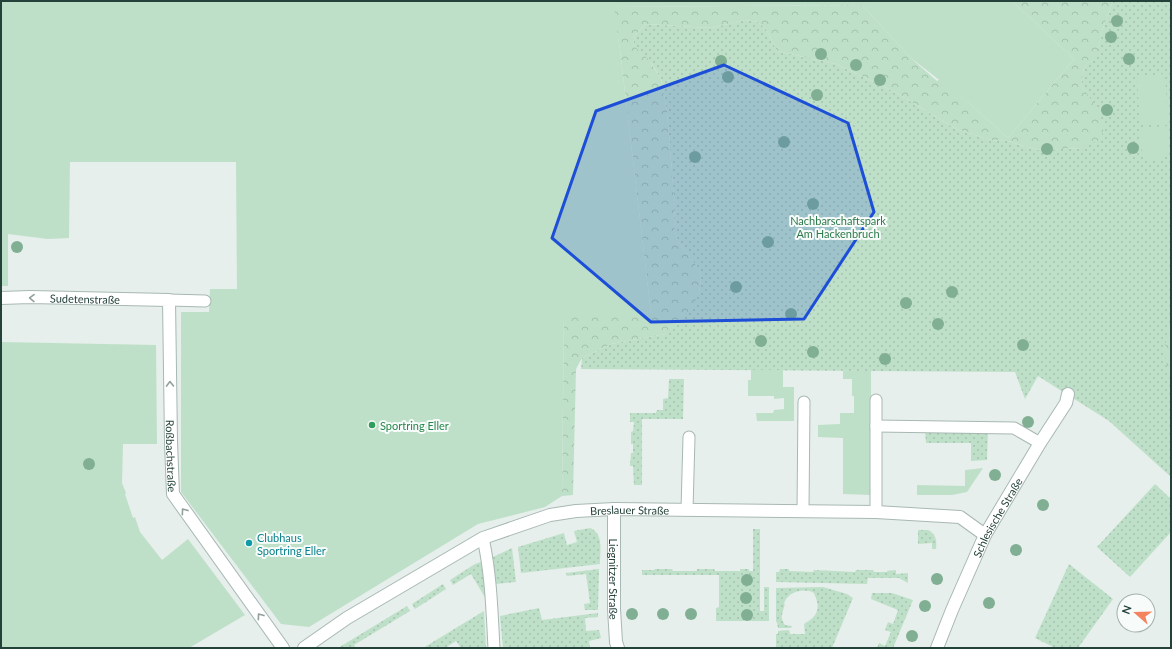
<svg xmlns="http://www.w3.org/2000/svg" width="1172" height="649" font-family="Lato,sans-serif">
<defs>
<pattern id="grass-dots" width="8" height="8" patternUnits="userSpaceOnUse"><rect width="8" height="8" fill="#bfe0c8"/><path d="M2 2h.1M6 6h.1" fill="none" stroke="#a4c1ad" stroke-width="1.8" stroke-linecap="round"/></pattern>
<pattern id="forest-crowns" width="20" height="18" patternUnits="userSpaceOnUse"><rect width="20" height="18" fill="#bfe0c8"/><path d="M2 6a3 3 0 1 1 6 0M12 15a3 3 0 1 1 6 0" fill="none" stroke="#a4c1ad"/></pattern>
</defs>
<rect width="100%" height="100%" fill="#e6efeb"/>
<g fill="url(#grass-dots)">
<path d="M1113,1H1171V477L1109,421L1038,376L1025,399L1015,372L581,369L582,358L611,344L665,334L699,293L701,279L699,269L679,243L675,232L674,220L675,209L667,111L661,79L652,64L633,45L635,35L646,24L710,28L745,20L758,22L766,29L777,51L836,64L895,92L956,129L991,140L1008,141L1038,150L1081,148L1103,124L1092,102L1081,85L1084,68L1097,52L1103,28Z"/>
<path d="M669,379H684L683,419H642V485H634L633,466H630L631,453H633V444H631V432L633,431L634,422H630V413H656L657,410H663V399L668,398Z"/>
<path d="M925,431H988L987,460L971,461V443H926Z"/>
<path d="M1155,484L1171,499V532L1130,577L1097,547Z"/>
<path d="M590,528C604,533 600,552 600,564L521,573L518,547L564,533L567,545L577,542L574,531Z"/>
<path d="M753,529H760V611H764V587H769V621H749V611H744V621H716V608L719,607V575H642V570H654L655,569H672L673,571H697V569H714L715,571H740V569H749V571H753Z"/>
<path d="M918,530H928C936,534 937,540 936,549H932V543L918,544Z"/>
<path d="M512,548L516,582L496,584L493,557Z"/>
<path d="M484,561L486,599L471,574L453,585L450,580L475,564Z"/>
<path d="M1069,564L1113,599L1078,648H1055L1035,638Z"/>
<path d="M599,569L598,610H585L584,604L590,603L586,574L567,576L566,573Z"/>
<path d="M780,569H789V571L813,572L814,570L855,572L856,570H873L874,572H887V571L896,570V574L908,573V583L899,578H868L867,584L776,582V572H779Z"/>
<path d="M443,584L446,589L415,609L412,604Z"/>
<path d="M823,587L847,594L853,598L832,648H776V634H778V631L789,630L790,634H805L804,624C818,616 821,609 814,593C805,588 790,591 785,601C783,605 786,603 784,607C782,615 780,618 785,625L792,626L791,628H778L777,622H776V588Z"/>
<path d="M872,593H892L913,600L893,648H877L879,643L885,646L891,632L885,630L888,622L893,624L898,610L871,599Z"/>
<path d="M407,606L410,611L354,645L356,648H338Z"/>
<path d="M539,608L542,620L598,613V617L585,618L586,631L599,630L601,638L589,641L590,648H503L500,616Z"/>
<path d="M484,611L486,648H461L456,641L445,648H423Z"/>
</g>
<g fill="url(#forest-crowns)">
<path d="M1012,1H1113L1103,28L1097,53L1084,68L1081,85C1087,94 1102,114 1103,124C1104,130 1102,135 1100,140L1081,148L1038,150L1008,141L991,140L956,129L895,92L836,64L777,51L766,29L758,22L745,20L710,28L646,24L635,35L633,45L649,60L661,79L667,111L675,209L674,220L675,232L679,243L699,269L701,279L699,293L693,306L673,328L665,334L611,344L582,358L576,369L573,495L562,496L564,313H651L620,50L613,7L862,5L913,60L937,81L940,79L970,104L1008,138L1074,59Z"/>
<path d="M1171,321V378L1169,377L1164,350Z"/>
</g>
<g fill="#bfe0c8">
<path d="M1,1H1012L1074,59L1008,138L970,104L911,58L862,5L614,7L620,50L651,313H564L562,496L545,507L478,524L309,627L281,624L181,492V312H209L210,289H237L236,162H70L69,238L48,239L8,234V286H1Z"/>
<path d="M1165,74L1168,123L1140,125L1137,76Z"/>
<path d="M1167,126L1169,154C1161,160 1150,163 1142,155L1140,128Z"/>
<path d="M1,342L156,345L157,444H123L122,483L126,493L125,494L133,518L135,517L140,532L162,560L188,539L245,615L189,648H1Z"/>
<path d="M751,370H783V387H794V421H757L756,413H773L774,410L784,409V398L774,399V396H748V380H751Z"/>
<path d="M843,371H871V495L843,494V438L818,437V425L840,424V413H854V396H852V379H843Z"/>
<path d="M983,468L967,492L952,495H917V485L965,486V470Z"/>
</g>
<g fill="none" stroke-linecap="round" stroke-linejoin="round">
<g stroke="#a8b8b2" stroke-width="13">
<g id="service">
<path d="M169,300L205,301"/>
<path d="M876,400V512"/>
<path d="M876,426L1014,428L1040,443"/>
<path d="M687,510L689,437"/>
<path d="M803,510L804,402"/>
<path d="M483,538C491,574 492,611 494,648"/>
</g>
</g>
<g stroke="#a8b8b2" stroke-width="14">
<g id="minor">
<path id="s1" d="M1,298L30,297L169,300L171,442L173,494L283,648"/>
<path id="s2" d="M614,509V609L616,642L618,648"/>
<path id="s3" d="M304,648L347,618L483,538L550,515L576,511L614,509L876,512L960,517L985,535"/>
<path id="s4" d="M937,648L952,610L985,535L1040,443L1066,403L1068,394"/>
</g>
</g>
<use href="#service" stroke="#fff" stroke-width="11"/>
<use href="#minor" stroke="#fff" stroke-width="12"/>
</g>
<g fill="#80af93">
<circle cx="1117" cy="21" r="6"/>
<circle cx="1111" cy="37" r="6"/>
<circle cx="821" cy="54" r="6"/>
<circle cx="1129" cy="59" r="6"/>
<circle cx="721" cy="61" r="6"/>
<circle cx="856" cy="65" r="6"/>
<circle cx="728" cy="77" r="6"/>
<circle cx="880" cy="80" r="6"/>
<circle cx="817" cy="95" r="6"/>
<circle cx="1107" cy="110" r="6"/>
<circle cx="784" cy="142" r="6"/>
<circle cx="1133" cy="148" r="6"/>
<circle cx="1047" cy="149" r="6"/>
<circle cx="695" cy="157" r="6"/>
<circle cx="813" cy="204" r="6"/>
<circle cx="768" cy="242" r="6"/>
<circle cx="17" cy="247" r="6"/>
<circle cx="736" cy="287" r="6"/>
<circle cx="952" cy="292" r="6"/>
<circle cx="906" cy="303" r="6"/>
<circle cx="791" cy="314" r="6"/>
<circle cx="938" cy="324" r="6"/>
<circle cx="761" cy="341" r="6"/>
<circle cx="1023" cy="345" r="6"/>
<circle cx="813" cy="352" r="6"/>
<circle cx="885" cy="359" r="6"/>
<circle cx="1028" cy="422" r="6"/>
<circle cx="89" cy="464" r="6"/>
<circle cx="995" cy="475" r="6"/>
<circle cx="1043" cy="505" r="6"/>
<circle cx="1016" cy="550" r="6"/>
<circle cx="937" cy="579" r="6"/>
<circle cx="747" cy="580" r="6"/>
<circle cx="746" cy="598" r="6"/>
<circle cx="989" cy="603" r="6"/>
<circle cx="925" cy="606" r="6"/>
<circle cx="632" cy="614" r="6"/>
<circle cx="663" cy="614" r="6"/>
<circle cx="691" cy="614" r="6"/>
<circle cx="747" cy="615" r="6"/>
<circle cx="912" cy="636" r="6"/>
</g>
<defs><path id="oneway-chevron" d="M-2-3.5L2.5 0L-2 3.5" fill="none" stroke-width="1.6" stroke-linecap="round" stroke-linejoin="round"/></defs>
<g stroke="#92a09c">
<use href="#oneway-chevron" transform="translate(32 298) rotate(-179)"/>
<use href="#oneway-chevron" transform="translate(170 384) rotate(-91)"/>
<use href="#oneway-chevron" transform="translate(184 511) rotate(-126)"/>
<use href="#oneway-chevron" transform="translate(260 616) rotate(-126)"/>
</g>
<path fill="#1d4ed8" fill-opacity="0.2" stroke="#1d4ed8" stroke-width="3" stroke-linejoin="round" d="M724,65L848,123L874,212L804,319L651,322L552,238L596,111Z"/>
<circle fill="#2e9e5b" stroke="#f7fbf9" stroke-width="1.5" cx="372" cy="425" r="4"/>
<circle fill="#0f9aa8" stroke="#f7fbf9" stroke-width="1.5" cx="249" cy="543" r="4"/>
<g text-anchor="middle" dominant-baseline="central" stroke-width="4" stroke-linejoin="round" paint-order="stroke">
<g font-size="11" fill="#2d7a4b" stroke="#f7fbf9">
<text x="838" y="220">Nachbarschaftspark<tspan x="838" dy="13">Am Hackenbruch</tspan></text>
</g>
<g font-size="11" fill="#24423a" stroke="#f7fbf9">
<text stroke="none"><textPath href="#s1" startOffset="84">Sudetenstraße</textPath></text>
<text stroke="none"><textPath href="#s1" startOffset="324">Roßbachstraße</textPath></text>
<text stroke="none"><textPath href="#s3" startOffset="361">Breslauer Straße</textPath></text>
<text stroke="none"><textPath href="#s4" startOffset="144">Schlesische Straße</textPath></text>
<text stroke="none"><textPath href="#s2" startOffset="70">Liegnitzer Straße</textPath></text>
</g>
<g font-size="11" fill="#27864d" stroke="#f7fbf9" text-anchor="start">
<text x="380" y="425">Sportring Eller</text>
</g>
<g font-size="11" fill="#0d838f" stroke="#f7fbf9" text-anchor="start">
<text x="257" y="537">Clubhaus<tspan x="257" dy="13">Sportring Eller</tspan></text>
</g>
</g>
<rect width="1172" height="649" fill="none" stroke="#24423a" stroke-width="4"/>
<g transform="translate(1136 613) rotate(290)"><circle r="19" fill="#f7fbf9" stroke="#a3b1ad"/>
<path d="M0-3L7 15L0 10L-7 15Z" fill="#f4845f"/>
<text y="-6" font-size="11" font-weight="bold" text-anchor="middle" fill="#24423a">N</text>
</g>
</svg>
